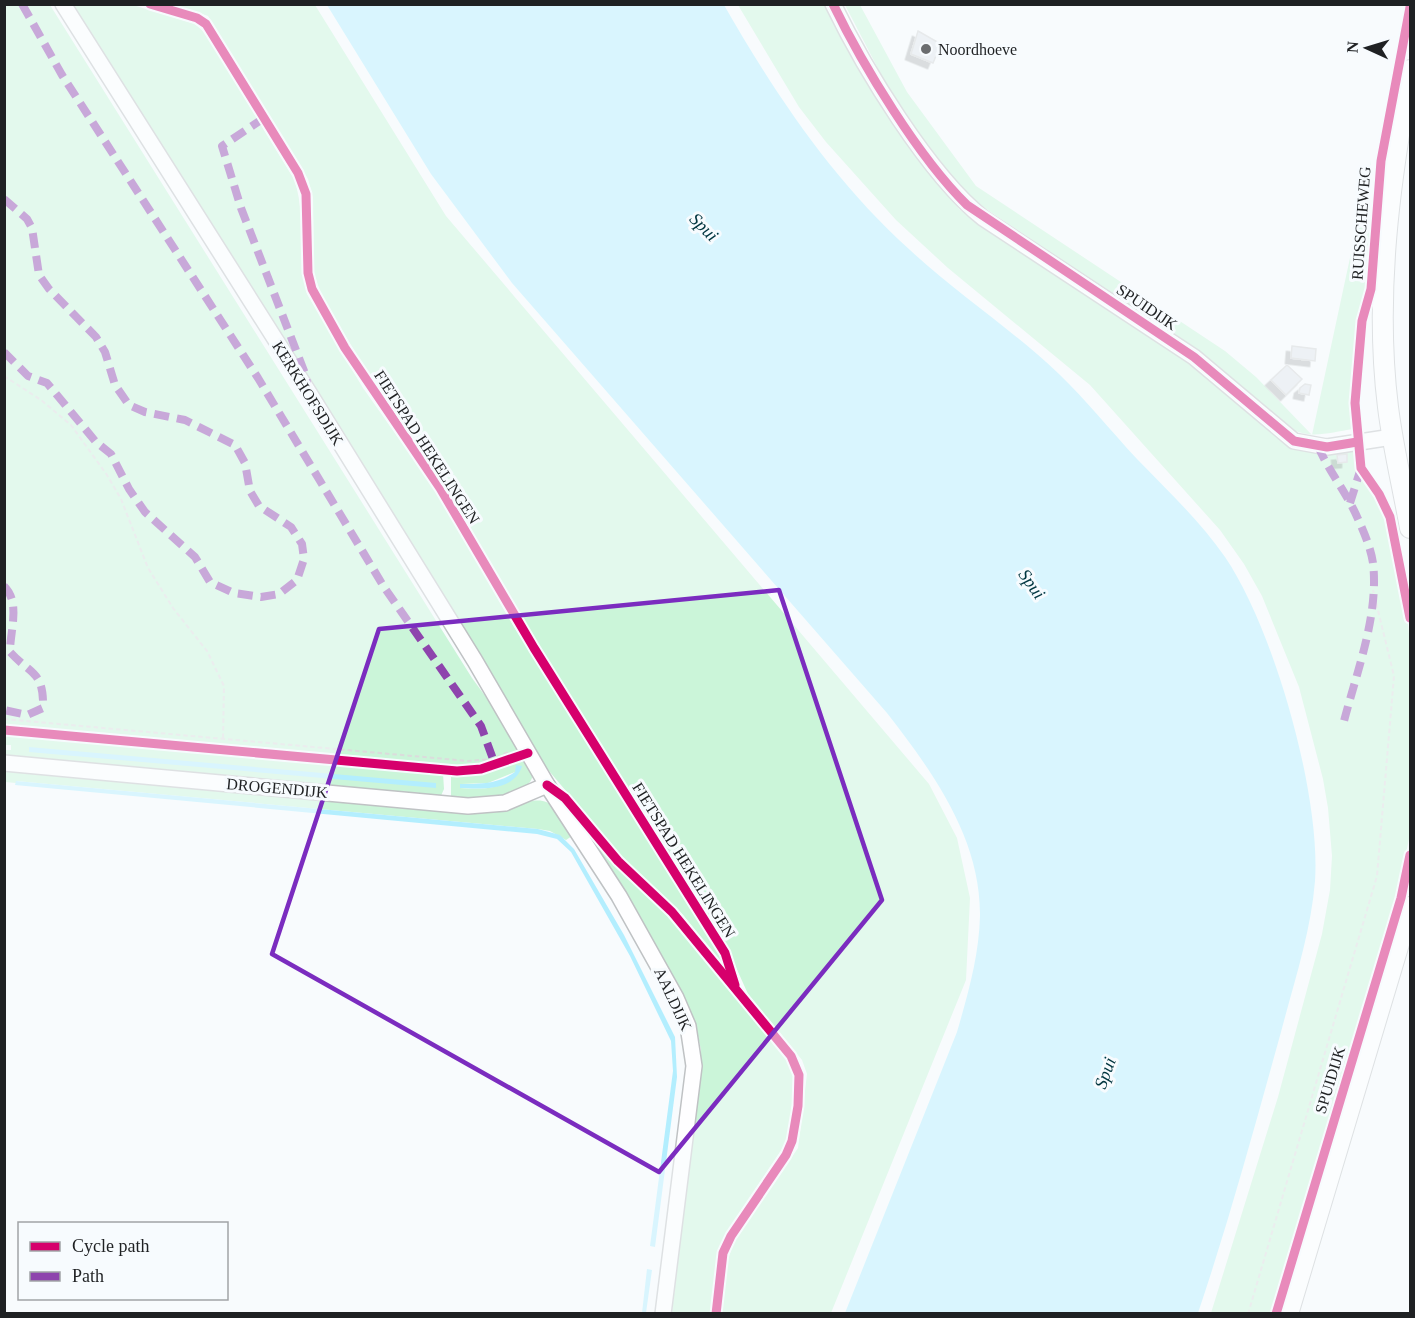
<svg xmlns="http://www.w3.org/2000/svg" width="1415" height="1318" font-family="'Times New Roman',serif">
<defs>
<filter id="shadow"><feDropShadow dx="-5.5" dy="5.5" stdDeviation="0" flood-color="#0004"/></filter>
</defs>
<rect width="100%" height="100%" fill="#f8fbfd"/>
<g fill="#cbf5d9" fill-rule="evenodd">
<path d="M4,5H50L472,678L522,746L521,751L483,766L456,768L5,727Z"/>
<path d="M71,5H133L195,24L205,33L294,179C307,216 297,256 307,294L363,388L436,491L514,627L724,960L728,972L683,915L632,869L544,765Z"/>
<path d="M175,5H315L446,216L929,784L957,838L970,898L966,980L831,1313H721L728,1259L734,1242L798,1148L807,1074L802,1060L748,994L725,943L551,667L439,477L372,380L322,297L314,273L313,198L308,179L208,16Z"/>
<path d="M738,5H830L937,181L959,209L1199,369L1270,429L1354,451L1357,471L1385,513L1406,605L1410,643V834L1396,901L1367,1001L1273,1313H1211L1278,1097L1322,934L1330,890L1332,856L1328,808L1323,779L1299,687L1262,596L1244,564L1220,530L1090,385L948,268L896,220L826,142L799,107Z"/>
<path d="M845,5H860L907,92L976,186L1225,351L1256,377L1312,435L1371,160L1364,215L1370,237L1369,283L1359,320L1352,400L1353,429C1332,432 1313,439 1293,430L1210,360L967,196L934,156L885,82Z"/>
<path d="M4,733L443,773L444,789L440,798L5,758V750H11V745H5Z"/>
<path d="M523,759H528C530,765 534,772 532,778C524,800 470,799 451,799V774L477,773ZM515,772C503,791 481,789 460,788L461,784L488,783Z"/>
<path d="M4,769L501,808C548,797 546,793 575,834L566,840L550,831L538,829L16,781V783L5,782Z"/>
<path d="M574,811L622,870L673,917L791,1065L795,1077L788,1140L726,1233L719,1248L711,1313H672L701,1050L695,1022Z"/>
</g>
<g fill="#b3eefe">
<path d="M327,5H724C775,94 833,181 910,250C957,294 1012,329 1059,374C1086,400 1111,431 1137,459C1167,490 1200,521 1225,557C1274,629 1321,795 1315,881C1311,932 1294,982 1281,1032C1255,1126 1229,1221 1198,1313H845L957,1032C968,994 979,956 980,916C981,838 932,771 887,713L512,283L431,174Z"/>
<path d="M29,747L436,783V788L29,752Z"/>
<path d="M516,765L522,766C515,791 481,789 460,788V784C480,784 498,784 515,772Z"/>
<path d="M16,781L538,829L560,835L574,849L624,935L675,1037L677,1077L655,1247L650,1246L673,1071L671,1041L630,956L571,852L557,839L537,834L15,785Z"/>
<path d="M647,1269L652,1270L646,1313H642Z"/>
</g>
<g fill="#e0e5eb" stroke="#d3d4d6" stroke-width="1.5" filter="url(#shadow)">
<path d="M918,31L941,44L933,63L911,54Z"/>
<path d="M1292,346L1316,349L1315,361L1291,358Z"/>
<path d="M1287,365L1302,379L1286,395L1271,380Z"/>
<path d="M1305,384L1311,385L1309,395L1299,393L1300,388Z"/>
<path d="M1347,454V462L1338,463L1337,455Z"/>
</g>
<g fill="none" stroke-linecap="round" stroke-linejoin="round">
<g stroke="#bfc2c4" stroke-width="18">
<g id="minor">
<path d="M63,4L308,391L475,661L547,785L619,896L676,998L688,1026L694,1066L663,1314"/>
<path d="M833,4C864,68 928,174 983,218L1194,357L1294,441L1327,447L1392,437"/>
<path d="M4,763L468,806L505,803L547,785"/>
</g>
</g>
<g stroke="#bfc2c4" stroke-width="22">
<g id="major">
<path d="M1410,70C1390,180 1374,294 1388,407C1393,448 1403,488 1410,528"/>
<path d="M1288,1314L1410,907"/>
</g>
</g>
<g stroke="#dbdcdc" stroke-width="2" stroke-dasharray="4.5 3" stroke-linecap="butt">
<path d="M4,376L41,400L71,425L107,475L121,499L148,568L173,608L207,651L224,686L223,740"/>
<path d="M4,719L468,761L493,759L510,751"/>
<path d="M1248,1314L1377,876L1394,676L1373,590"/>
</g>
<use href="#minor" stroke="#fefeff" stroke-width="15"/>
<use href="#major" stroke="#fefeff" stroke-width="20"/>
<g stroke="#8e44ad" stroke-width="8" stroke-dasharray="15 8" stroke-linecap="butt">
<path d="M22,4L62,75L258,378L384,587L481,726L493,759"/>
<path d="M264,118L222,146L241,208L306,376L308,391"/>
<path d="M4,199L27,219L32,228L39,275L49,289L96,337L105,352L115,385L129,405L145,412L185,420L235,445L245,463L250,491L259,506L291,527L302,544L304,559L297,580L279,594L261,597L234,593L210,582L195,557L145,512L129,489L111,454L96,442L47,383L28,376L4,352"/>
<path d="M1318,446C1329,472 1347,493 1358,519C1364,532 1371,549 1373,563C1379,615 1357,671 1344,721"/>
<path d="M1350,503L1361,468"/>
<path d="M4,586C21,603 10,630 10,652C31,675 44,671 43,708L27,715L4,710"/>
</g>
<g stroke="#f7fbfe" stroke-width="13">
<g id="cycleway">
<path d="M150,4L197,18L206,24L298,173L306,194L308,273L312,289L345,348L440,488L534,648L725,953L735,985"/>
<path d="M833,4C863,66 919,158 967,205L1194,357L1294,441L1327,447L1357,442"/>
<path d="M1410,7L1381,161L1371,289L1362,321L1355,403L1361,468L1379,494L1390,517L1410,618"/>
<path d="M4,730L457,771L481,769L528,753"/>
<path d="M547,785L565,798L618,861L672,912L791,1056L799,1075L798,1106L792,1141L786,1155L731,1236L723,1253L716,1314"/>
<path d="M1276,1314L1401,898L1410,855"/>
</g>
</g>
<use href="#cycleway" stroke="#d6006c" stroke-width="9"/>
</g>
<path d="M0 0H1415V1318H0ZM779,590L882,900L659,1172L272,954L379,629Z" fill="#f8fbfd" fill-opacity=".55" fill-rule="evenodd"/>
<path fill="none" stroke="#7b2cbf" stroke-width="4.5" stroke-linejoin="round" d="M779,590L882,900L659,1172L272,954L379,629Z"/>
<circle fill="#6b6d6f" stroke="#f7fbfe" stroke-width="2" cx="926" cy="49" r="6"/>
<g text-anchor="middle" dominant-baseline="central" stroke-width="6" stroke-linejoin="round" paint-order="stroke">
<g font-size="16" fill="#1f2123" stroke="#f7fbfe" text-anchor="start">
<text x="938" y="49">Noordhoeve</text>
</g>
<g font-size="16" fill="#1f2123" stroke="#f7fbfe">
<text transform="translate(1361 223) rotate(-86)">RUISSCHEWEG</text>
<text transform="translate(1147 307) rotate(34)">SPUIDIJK</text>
<text transform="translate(308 393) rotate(58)">KERKHOFSDIJK</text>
<text transform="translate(427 447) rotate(57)">FIETSPAD HEKELINGEN</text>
<text transform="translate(277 788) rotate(5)">DROGENDIJK</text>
<text transform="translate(684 860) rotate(58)">FIETSPAD HEKELINGEN</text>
<text transform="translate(673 999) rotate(65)">AALDIJK</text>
<text transform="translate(1330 1080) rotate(-73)">SPUIDIJK</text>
</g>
<g font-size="18" font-style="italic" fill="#00353f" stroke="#f7fbfe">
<text transform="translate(704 227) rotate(45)">Spui</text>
<text transform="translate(1032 584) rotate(54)">Spui</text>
<text transform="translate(1105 1073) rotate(-70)">Spui</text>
</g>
</g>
<rect width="1415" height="1318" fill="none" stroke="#1f2123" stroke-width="12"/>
<rect x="18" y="1222" width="210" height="78" fill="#f7fbfe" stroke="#a1a4a6" stroke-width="1.5"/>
<rect x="30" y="1242" width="30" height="9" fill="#d6006c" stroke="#a1a4a6" stroke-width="1.5"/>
<text x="72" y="1252" font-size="18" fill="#1f2123">Cycle path</text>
<rect x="30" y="1272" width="30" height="9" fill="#8e44ad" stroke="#a1a4a6" stroke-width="1.5"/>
<text x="72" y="1282" font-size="18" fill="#1f2123">Path</text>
<g transform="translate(1367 48) rotate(274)" stroke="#f7fbfe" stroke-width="4.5" paint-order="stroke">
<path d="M0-4.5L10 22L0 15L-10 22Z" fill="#1f2123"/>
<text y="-9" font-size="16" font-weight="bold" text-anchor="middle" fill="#1f2123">N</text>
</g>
</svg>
